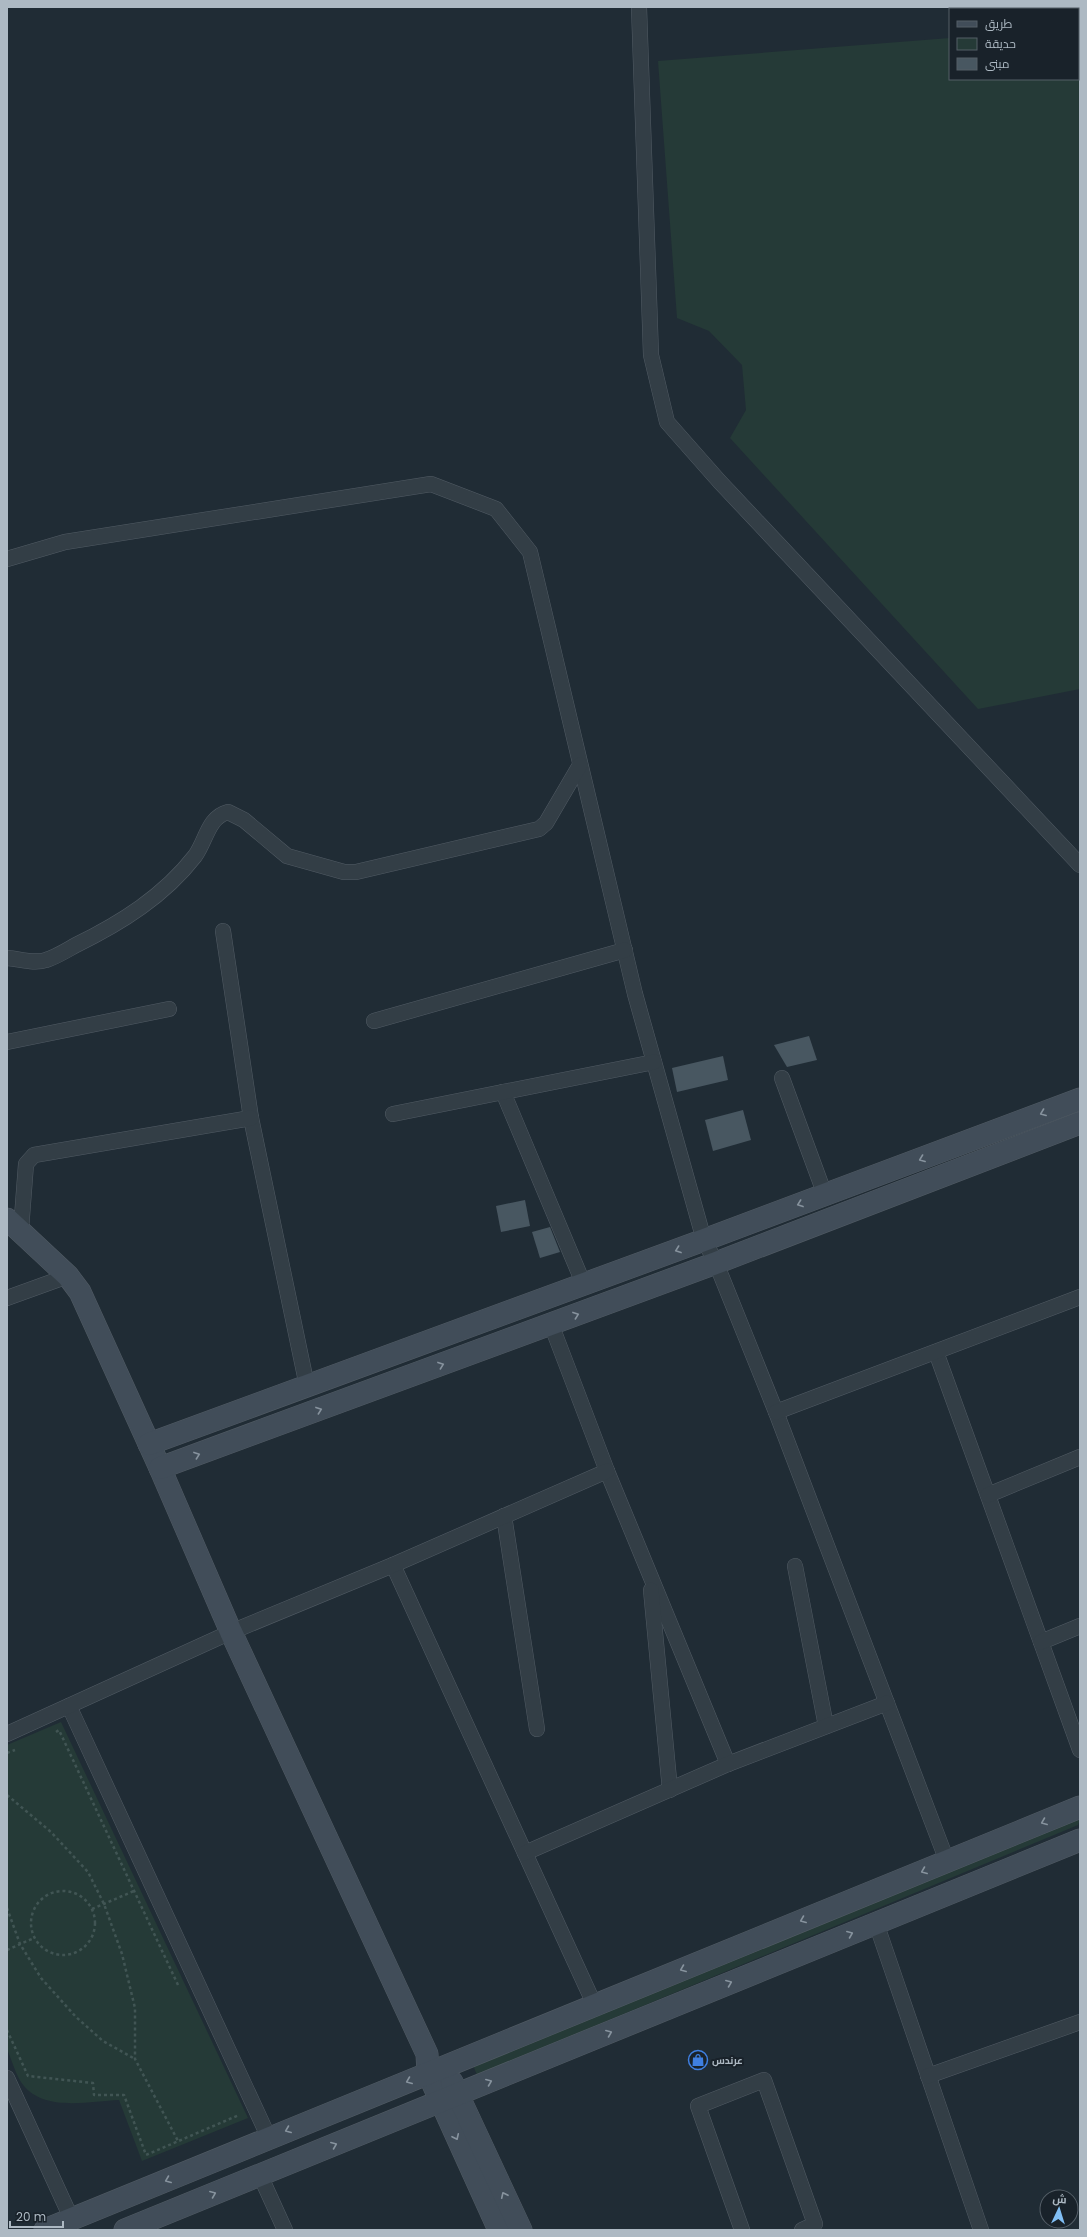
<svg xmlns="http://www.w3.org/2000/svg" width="1087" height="2237" font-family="Poppins,Cairo,sans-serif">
<rect width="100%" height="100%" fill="#202c35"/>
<g fill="#253a37">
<path d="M1078,28H1080V689L978,709L730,438L746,410L742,365L709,331L677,318L658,61L950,38V79H1078Z"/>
<path d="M61,1722L248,2118L142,2161L119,2100C90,2101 46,2112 24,2086C16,2077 12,2060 7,2049V1745Z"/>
<path d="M1074,1817L1080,1819L1078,1825L477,2075L473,2065Z"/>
</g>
<g fill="#485761">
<path d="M809,1036L817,1060L787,1067L774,1045Z"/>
<path d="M723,1056L728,1080L677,1092L672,1068Z"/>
<path d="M743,1110L751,1140L713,1151L705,1120Z"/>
<path d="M525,1200L530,1226L501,1232L496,1206Z"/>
<path d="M550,1227L560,1252L540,1258L532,1232Z"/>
</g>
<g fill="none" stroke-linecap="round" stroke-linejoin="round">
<g stroke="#515b64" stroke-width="16">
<g id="street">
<path d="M639,7L651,355L667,422L719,481L1080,865"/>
<path d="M7,559L65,542L431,484L496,509L530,552L635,994L704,1240L716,1263L776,1412L947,1861"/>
<path d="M223,931L251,1118L307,1386"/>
<path d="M7,958C20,959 34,964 46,960C56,957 67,950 76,945C121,923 164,896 195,856C206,841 208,817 228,812L244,820L287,856L344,872H356L539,829L546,823L580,765"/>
<path d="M374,1021L625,950"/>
<path d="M7,1042L169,1009"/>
<path d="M782,1078L825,1195"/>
<path d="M503,1092L584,1285"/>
<path d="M393,1114L654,1062"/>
<path d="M21,1230L26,1164L34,1155L251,1118"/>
<path d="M7,1298L68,1276"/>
<path d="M551,1324L607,1471L728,1764"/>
<path d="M936,1352L1080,1750"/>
<path d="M776,1412L1080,1297"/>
<path d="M988,1495L1080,1457"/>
<path d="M504,1516L537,1729"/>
<path d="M393,1565L595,2006"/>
<path d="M795,1566L826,1726"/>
<path d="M651,1590L670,1790"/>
<path d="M1041,1642L1080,1626"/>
<path d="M69,1706L269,2138"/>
<path d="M7,1734L231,1632L393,1565L607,1471"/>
<path d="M525,1853L728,1764L887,1703"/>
<path d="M876,1923L981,2230"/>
<path d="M928,2076L1080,2022"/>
<path d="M7,2078L72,2220"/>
<path d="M260,2175L285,2230"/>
<path d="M742,2230L698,2106L764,2080L815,2224L802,2230"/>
</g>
</g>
<g stroke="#515b64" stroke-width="23">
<g id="secondary">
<path d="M7,1219L68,1276L80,1292L160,1468L231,1632L427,2054L428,2073L499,2230"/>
<path d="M149,1444L704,1240L1080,1099"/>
<path d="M160,1468L716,1263L1080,1123"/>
<path d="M452,2082L521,2230"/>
<path d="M45,2230L1080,1807"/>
<path d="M125,2230L1080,1840"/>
</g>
</g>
<g stroke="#415554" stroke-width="2.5" stroke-dasharray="3 3" stroke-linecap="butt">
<path d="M56,1732L59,1730L178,1985"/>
<path d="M7,1753L15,1750"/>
<path d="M7,1795L51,1832L88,1872L104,1904L122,1954L135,2008V2059L178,2141"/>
<circle cx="63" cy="1923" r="32"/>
<path d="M7,1908L20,1944L41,1978L76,2017L103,2041L135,2059"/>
<path d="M92,1909L134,1891"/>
<path d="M7,1950L34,1938"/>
<path d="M7,2030L28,2076L93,2083L94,2095H124L146,2155L239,2115"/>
</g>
<use href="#street" stroke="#333e46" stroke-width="15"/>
<use href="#secondary" stroke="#414d59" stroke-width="22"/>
</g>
<defs><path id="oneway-chevron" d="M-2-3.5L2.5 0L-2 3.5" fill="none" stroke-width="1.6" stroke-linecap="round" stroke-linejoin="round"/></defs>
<g stroke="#87939e">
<use href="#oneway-chevron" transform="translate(1043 1113) rotate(159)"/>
<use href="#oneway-chevron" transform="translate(922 1159) rotate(159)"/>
<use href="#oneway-chevron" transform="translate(800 1204) rotate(160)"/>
<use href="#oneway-chevron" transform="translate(678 1250) rotate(160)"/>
<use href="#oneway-chevron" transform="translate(576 1315) rotate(-20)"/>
<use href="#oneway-chevron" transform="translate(441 1365) rotate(-20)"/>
<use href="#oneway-chevron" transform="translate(319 1410) rotate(-20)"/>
<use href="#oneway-chevron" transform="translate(197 1455) rotate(-20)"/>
<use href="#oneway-chevron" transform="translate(1044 1822) rotate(158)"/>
<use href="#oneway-chevron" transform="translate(924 1871) rotate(158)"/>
<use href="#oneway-chevron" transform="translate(803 1920) rotate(158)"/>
<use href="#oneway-chevron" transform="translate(850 1934) rotate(-22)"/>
<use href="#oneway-chevron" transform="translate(683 1969) rotate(158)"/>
<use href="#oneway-chevron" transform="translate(729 1983) rotate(-22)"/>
<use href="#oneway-chevron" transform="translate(609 2033) rotate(-22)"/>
<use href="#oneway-chevron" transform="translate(409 2081) rotate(158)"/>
<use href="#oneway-chevron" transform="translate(489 2082) rotate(-22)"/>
<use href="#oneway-chevron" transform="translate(288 2130) rotate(158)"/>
<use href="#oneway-chevron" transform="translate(456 2137) rotate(65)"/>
<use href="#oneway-chevron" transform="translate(334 2145) rotate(-22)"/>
<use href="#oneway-chevron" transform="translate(168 2180) rotate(158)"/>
<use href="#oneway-chevron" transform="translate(213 2194) rotate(-22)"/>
<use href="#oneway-chevron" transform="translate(504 2195) rotate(-115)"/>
</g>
<defs>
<g id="shop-ring" transform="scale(1)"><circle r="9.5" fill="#19222a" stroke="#3f7fe0" stroke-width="1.5"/><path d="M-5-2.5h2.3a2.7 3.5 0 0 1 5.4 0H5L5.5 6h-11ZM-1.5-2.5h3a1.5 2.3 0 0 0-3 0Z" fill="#3f7fe0"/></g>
</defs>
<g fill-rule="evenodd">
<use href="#shop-ring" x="698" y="2060"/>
</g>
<g text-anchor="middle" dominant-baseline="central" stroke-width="4" stroke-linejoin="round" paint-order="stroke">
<g font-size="10" font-weight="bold" fill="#adb9c3" stroke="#19222a" text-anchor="start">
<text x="712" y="2060">عرندس</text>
</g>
</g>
<rect width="1087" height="2237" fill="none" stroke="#adb9c3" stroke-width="16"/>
<rect x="949" y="8" width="130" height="72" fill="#19222a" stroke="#545e67"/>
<rect x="957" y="21" width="20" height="6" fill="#414d59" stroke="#545e67"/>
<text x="985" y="28" font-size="12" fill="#adb9c3">طريق</text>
<rect x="957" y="38" width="20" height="12" fill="#253a37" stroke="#545e67"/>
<text x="985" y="48" font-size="12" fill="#adb9c3">حديقة</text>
<rect x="957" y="58" width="20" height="12" fill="#485761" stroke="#545e67"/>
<text x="985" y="68" font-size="12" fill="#adb9c3">مبنى</text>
<g transform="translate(1059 2209) rotate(4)"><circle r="19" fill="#19222a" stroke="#545e67"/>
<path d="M0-3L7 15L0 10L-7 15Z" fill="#81bef4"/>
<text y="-6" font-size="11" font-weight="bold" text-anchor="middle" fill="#adb9c3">ش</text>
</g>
<path d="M10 2221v6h53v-6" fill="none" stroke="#adb9c3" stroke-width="2"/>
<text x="16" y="2221" font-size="12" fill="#adb9c3" stroke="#19222a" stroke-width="3" paint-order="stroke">20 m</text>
</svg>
